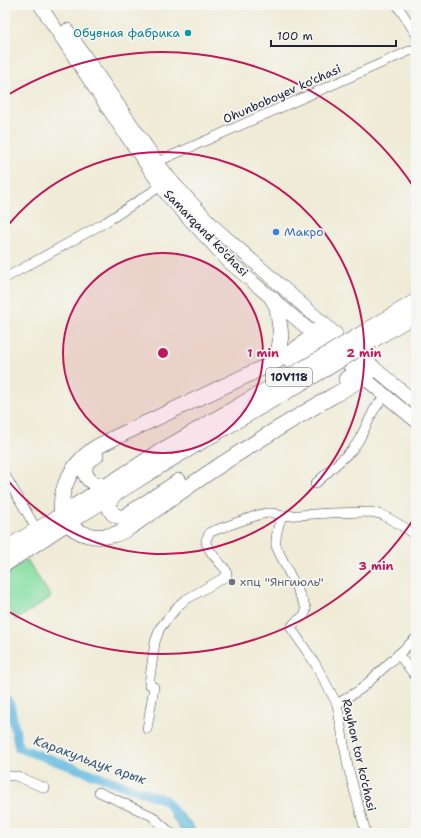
<svg xmlns="http://www.w3.org/2000/svg" width="421" height="838" font-family="'Shantell Sans',sans-serif">
<rect width="100%" height="100%" fill="#f6f6f2"/>
<filter id="ink" filterUnits="userSpaceOnUse"><feTurbulence type="fractalNoise" baseFrequency=".025" numOctaves="2"/><feDisplacementMap in="SourceGraphic" scale="8" xChannelSelector="R" yChannelSelector="G"/><feConvolveMatrix kernelMatrix="1 2 1 2 8 2 1 2 1" color-interpolation-filters="sRGB"/></filter>
<filter id="wash" filterUnits="userSpaceOnUse"><feTurbulence type="fractalNoise" baseFrequency=".012" numOctaves="4" result="noise"/><feDisplacementMap in="SourceGraphic" scale="16" xChannelSelector="R" yChannelSelector="G"/><feGaussianBlur stdDeviation="0.9" result="paint"/><feColorMatrix in="noise" values="0 0 0 0 0 0 0 0 0 0 0 0 0 0 0 0 0 1.4 0 .05"/><feComposite in="paint" operator="in"/></filter>
<g filter="url(#wash)">
<rect width="100%" height="100%" fill="#efebd6"/>
<path fill="#86dea3" stroke="#54806f" d="M27,560L51,597L16,620L5,602V574Z"/>
<path fill="#65bae1" stroke="#446e8e" d="M176,808L190,822L197,833H183L171,816Z"/>
<g fill="none" stroke-linecap="round" stroke-linejoin="round">
<path stroke="#65bae1" stroke-width="9" d="M5,697L10,705L19,748L165,800L191,833"/>
</g>
</g>
<g filter="url(#ink)">
<g fill="none" stroke-linecap="round" stroke-linejoin="round">
<g stroke="#414052" stroke-width="10">
<g id="minor">
<path d="M397,5L416,34"/>
<path d="M157,162L416,48"/>
<path d="M5,278L106,222L161,186"/>
<path d="M5,475L37,530"/>
<path d="M315,484L352,450L359,440L374,410L385,395"/>
<path d="M282,516C278,526 275,535 276,546L306,608C307,619 294,619 291,628L316,665L337,704L348,767L366,833"/>
<path d="M398,654L416,677"/>
<path d="M337,704L361,689L416,638"/>
<path d="M147,729L154,687L149,684L155,642L160,628L178,606L185,600L225,577L227,574L226,570C221,564 206,549 206,541C206,538 209,535 210,532L258,515L267,513H273L282,516L330,513L371,512L383,515L409,530L416,536"/>
<path d="M5,776H16L45,788"/>
<path d="M99,792L152,816L171,833"/>
</g>
</g>
<g stroke="#414052" stroke-width="14">
<g id="secondary">
<path d="M40,5L119,125L168,196L229,262L321,340"/>
<path d="M67,30L157,162L170,179L213,226L331,330"/>
<path d="M336,353L356,371L416,421"/>
<path d="M365,360L416,403"/>
</g>
</g>
<g stroke="#414052" stroke-width="16">
<g id="primary">
<path d="M272,298L277,307L281,335L279,349L275,362"/>
<path d="M291,362L314,350L325,343L335,334"/>
<path d="M346,379L356,371L365,360"/>
<path d="M96,456C93,457 90,459 88,461C86,463 85,467 85,470C85,481 96,485 105,486"/>
<path d="M112,496C107,508 110,517 124,517L179,481"/>
<path d="M62,515C58,489 72,465 92,450C99,445 107,442 114,438L275,362C294,351 309,341 324,324"/>
<path d="M67,523C79,535 96,539 112,535C127,532 141,519 154,511C182,491 210,471 239,453C280,426 323,402 365,377L373,367"/>
<path d="M5,549L55,519L70,509L161,451"/>
<path d="M5,564L67,523L112,496L168,461"/>
</g>
</g>
<use href="#minor" stroke="#fff" stroke-width="9"/>
<use href="#secondary" stroke="#fff" stroke-width="13"/>
<use href="#primary" stroke="#fff" stroke-width="15"/>
<g stroke="#414052" stroke-width="16" stroke-linecap="butt">
<g id="primary-bridge">
<path d="M161,451L323,357L416,301"/>
<path d="M168,461L332,365L416,314"/>
</g>
</g>
<use href="#primary-bridge" stroke="#fff" stroke-width="15"/>
</g>
</g>
<circle cx="163" cy="353" r="100" fill="#c2185b" fill-opacity=".12"/>
<g fill="none" stroke="#c2185b" stroke-width="2">
<circle cx="163" cy="353" r="100"/>
<path d="M6 228A201 201 0 1 1 6 478"/>
<path d="M415 517A301 301 0 0 1 6 610M6 96A301 301 0 0 1 415 189"/>
</g>
<circle fill="#0f9aa8" stroke="#f6f6f2" stroke-width="1.5" cx="188" cy="33" r="4"/>
<circle fill="#3f7fe0" stroke="#f6f6f2" stroke-width="1.5" cx="276" cy="232" r="4"/>
<circle fill="#6b7280" stroke="#f6f6f2" stroke-width="1.5" cx="232" cy="582" r="4"/>
<g text-anchor="middle" dominant-baseline="central" stroke-width="3.5" stroke-linejoin="round" paint-order="stroke">
<rect fill="#f6f6f2" stroke="#626272" stroke-width="1" x="266" y="368" width="46" height="18" rx="3"/>
<g font-size="11" font-weight="bold" fill="#22223b">
<text x="289" y="377">10V118</text>
</g>
<g font-size="12" fill="#0d838f" stroke="#f6f6f2" text-anchor="end">
<text x="180" y="33">Обувная фабрика</text>
</g>
<g font-size="12" fill="#22223b" stroke="#f6f6f2">
<text transform="translate(282 94) rotate(-24)">Ohunboboyev ko'chasi</text>
<text transform="translate(206 233) rotate(46)">Samarqand ko'chasi</text>
<text transform="translate(359 755) rotate(77)">Rayhon tor ko'chasi</text>
</g>
<g font-size="12" fill="#366cbe" stroke="#f6f6f2" text-anchor="start">
<text x="284" y="232">Макро</text>
</g>
<g font-size="12" fill="#5b616d" stroke="#f6f6f2" text-anchor="start">
<text x="240" y="582">хпц "Янгиюль"</text>
</g>
<g font-size="13" font-style="italic" fill="#395775" stroke="#f6f6f2">
<text transform="translate(90 760) rotate(20)">Каракульдук арык</text>
</g>
</g>
<circle cx="163" cy="353" r="6" fill="#c2185b" stroke="#f6f6f2" stroke-width="2"/>
<g font-size="12" text-anchor="middle" font-weight="bold" fill="#c2185b" stroke="#f6f6f2" stroke-width="3.5" stroke-linejoin="round" paint-order="stroke">
<text x="263" y="357">1 min</text>
<text x="364" y="357">2 min</text>
<text x="376" y="570">3 min</text>
</g>
<rect width="421" height="838" fill="none" stroke="#f6f6f2" stroke-width="20"/>
<path d="M271 40v6h125v-6" fill="none" stroke="#22223b" stroke-width="2"/>
<text x="277" y="40" font-size="12" fill="#22223b" stroke="#f6f6f2" stroke-width="3" paint-order="stroke">100 m</text>
</svg>
